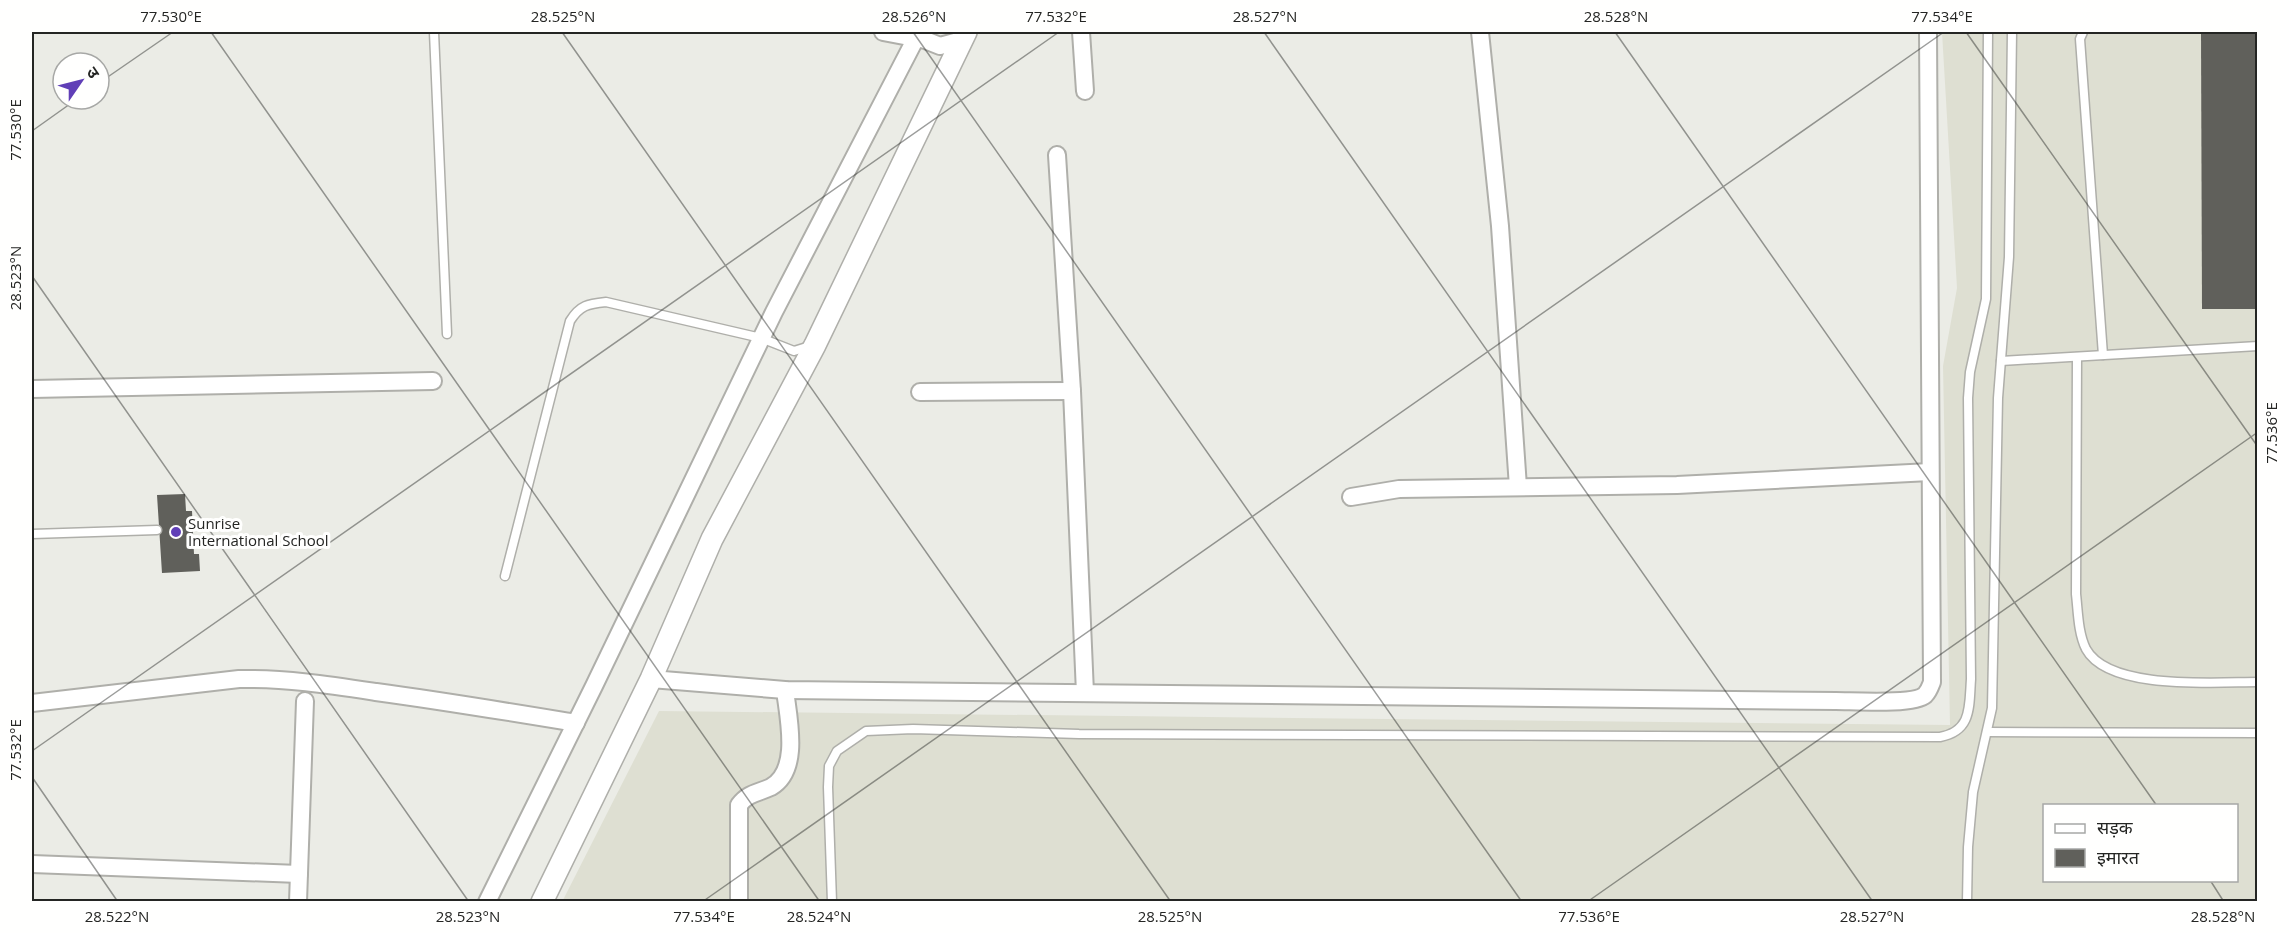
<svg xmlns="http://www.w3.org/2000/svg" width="2289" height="933" font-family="'Open Sans','Noto Sans Devanagari',sans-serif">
<rect width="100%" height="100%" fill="#ebece6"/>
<path fill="#dedfd2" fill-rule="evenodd" d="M1942,32H2257V901L562,902L659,711L1950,725L1943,366L1957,288ZM2044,806H2236V880H2044Z"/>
<g fill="#60605b">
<path d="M2201,32H2258V309H2202Z"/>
<path d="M185,494L186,511H192L194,554H199L200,571L162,573L157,495Z"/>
</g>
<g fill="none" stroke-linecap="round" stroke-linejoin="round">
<g stroke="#afafaa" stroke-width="11">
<g id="service">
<path d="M434,32L447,334"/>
<path d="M2083,32L2080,39L2103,355"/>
<path d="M2077,357L2076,594C2078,611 2078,633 2086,649C2109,691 2216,682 2258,682"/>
<path d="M2001,361L2258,346"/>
<path d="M32,534L157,530"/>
<path d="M505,576L570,321C580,305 588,304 606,302L761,338L794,351L810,346"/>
<path d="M1987,732L2258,733"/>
<path d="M832,902L828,787L829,766L837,751L866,731L913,729L1079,734L1940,737C1972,731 1969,707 1971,679L1968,398L1970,372L1986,299L1988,32"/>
<path d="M1967,902L1968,847L1973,792L1992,708L1998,398L2009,257L2012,32"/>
</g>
</g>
<g stroke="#afafaa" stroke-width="20">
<g id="minor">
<path d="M883,32L925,40L940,46L962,40"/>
<path d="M1081,32L1085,91"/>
<path d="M1480,32L1500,226L1518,487"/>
<path d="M1057,155L1072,391L1085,693"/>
<path d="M32,389L433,381"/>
<path d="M920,392L1072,391"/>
<path d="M1351,497L1399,489L1677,485L1930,472"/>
<path d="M651,679L785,690L1836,701C1854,701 1914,705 1925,695C1929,691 1930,687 1932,682L1928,32"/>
<path d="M32,703L239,679C285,678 330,685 376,692C443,701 509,712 576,723"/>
<path d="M32,864L299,874"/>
<path d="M298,902L305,701"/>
<path d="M487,902L594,686L774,312L919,32"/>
<path d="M739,902V805C748,793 758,793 771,787C801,770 788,717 785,690"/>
</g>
</g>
<g stroke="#afafaa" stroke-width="24">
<path id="tertiary" d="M542,902L651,679L712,539L815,345L966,32"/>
</g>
<use href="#service" stroke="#fff" stroke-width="8"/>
<use href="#minor" stroke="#fff" stroke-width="16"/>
<use href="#tertiary" stroke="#fff" stroke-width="21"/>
</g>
<path fill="none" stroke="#242523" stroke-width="1.5" stroke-opacity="0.45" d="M211,32L820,902M562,32L1171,902M913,32L1522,902M1264,32L1873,902M1615,32L2157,806M1966,32L2258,447M99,83L173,32M32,131L77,99M32,276L469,902M32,751L1059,32M32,777L118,902M2210,880L2224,902M702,902L1944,32M1587,902L2258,432"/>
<circle fill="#603fb7" stroke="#fffffe" stroke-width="2" cx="176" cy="532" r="6"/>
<g text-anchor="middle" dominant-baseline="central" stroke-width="6" stroke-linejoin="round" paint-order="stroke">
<g font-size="15" fill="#242523" stroke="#fffffe" text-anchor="start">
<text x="188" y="523">Sunrise<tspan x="188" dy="17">International School</tspan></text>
</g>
</g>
<rect width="2289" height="933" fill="none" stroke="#fffffe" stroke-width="66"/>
<rect x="2043" y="804" width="195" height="78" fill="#fffffe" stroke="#a7a8a6" stroke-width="1.5"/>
<rect x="2055" y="824" width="30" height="9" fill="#ffffff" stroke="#a7a8a6" stroke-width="1.5"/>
<text x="2097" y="834" font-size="18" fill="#242523">सड़क</text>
<rect x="2055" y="849" width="30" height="18" fill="#60605b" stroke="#a7a8a6" stroke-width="1.5"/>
<text x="2097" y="864" font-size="18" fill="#242523">इमारत</text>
<g transform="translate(81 81) rotate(55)"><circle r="28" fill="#fffffe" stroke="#a7a8a6" stroke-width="1.5"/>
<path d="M0-4.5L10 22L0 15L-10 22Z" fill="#603fb7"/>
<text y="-9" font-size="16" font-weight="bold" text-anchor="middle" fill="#242523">उ</text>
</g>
<rect x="33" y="33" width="2223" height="867" fill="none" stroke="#242523" stroke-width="2"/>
<g font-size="15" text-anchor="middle" fill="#242523">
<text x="171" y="22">77.530°E</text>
<text x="563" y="22">28.525°N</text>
<text x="914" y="22">28.526°N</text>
<text x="1056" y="22">77.532°E</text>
<text x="1265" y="22">28.527°N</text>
<text x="1616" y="22">28.528°N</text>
<text x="1942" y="22">77.534°E</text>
<text transform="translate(16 130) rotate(-90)" y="5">77.530°E</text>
<text transform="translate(16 278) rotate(-90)" y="5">28.523°N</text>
<text transform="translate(2272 433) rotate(-90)" y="5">77.536°E</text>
<text transform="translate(16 750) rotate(-90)" y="5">77.532°E</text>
<text x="117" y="922">28.522°N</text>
<text x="468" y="922">28.523°N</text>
<text x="704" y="922">77.534°E</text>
<text x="819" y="922">28.524°N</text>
<text x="1170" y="922">28.525°N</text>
<text x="1589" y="922">77.536°E</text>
<text x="1872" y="922">28.527°N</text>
<text x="2223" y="922">28.528°N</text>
</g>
</svg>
